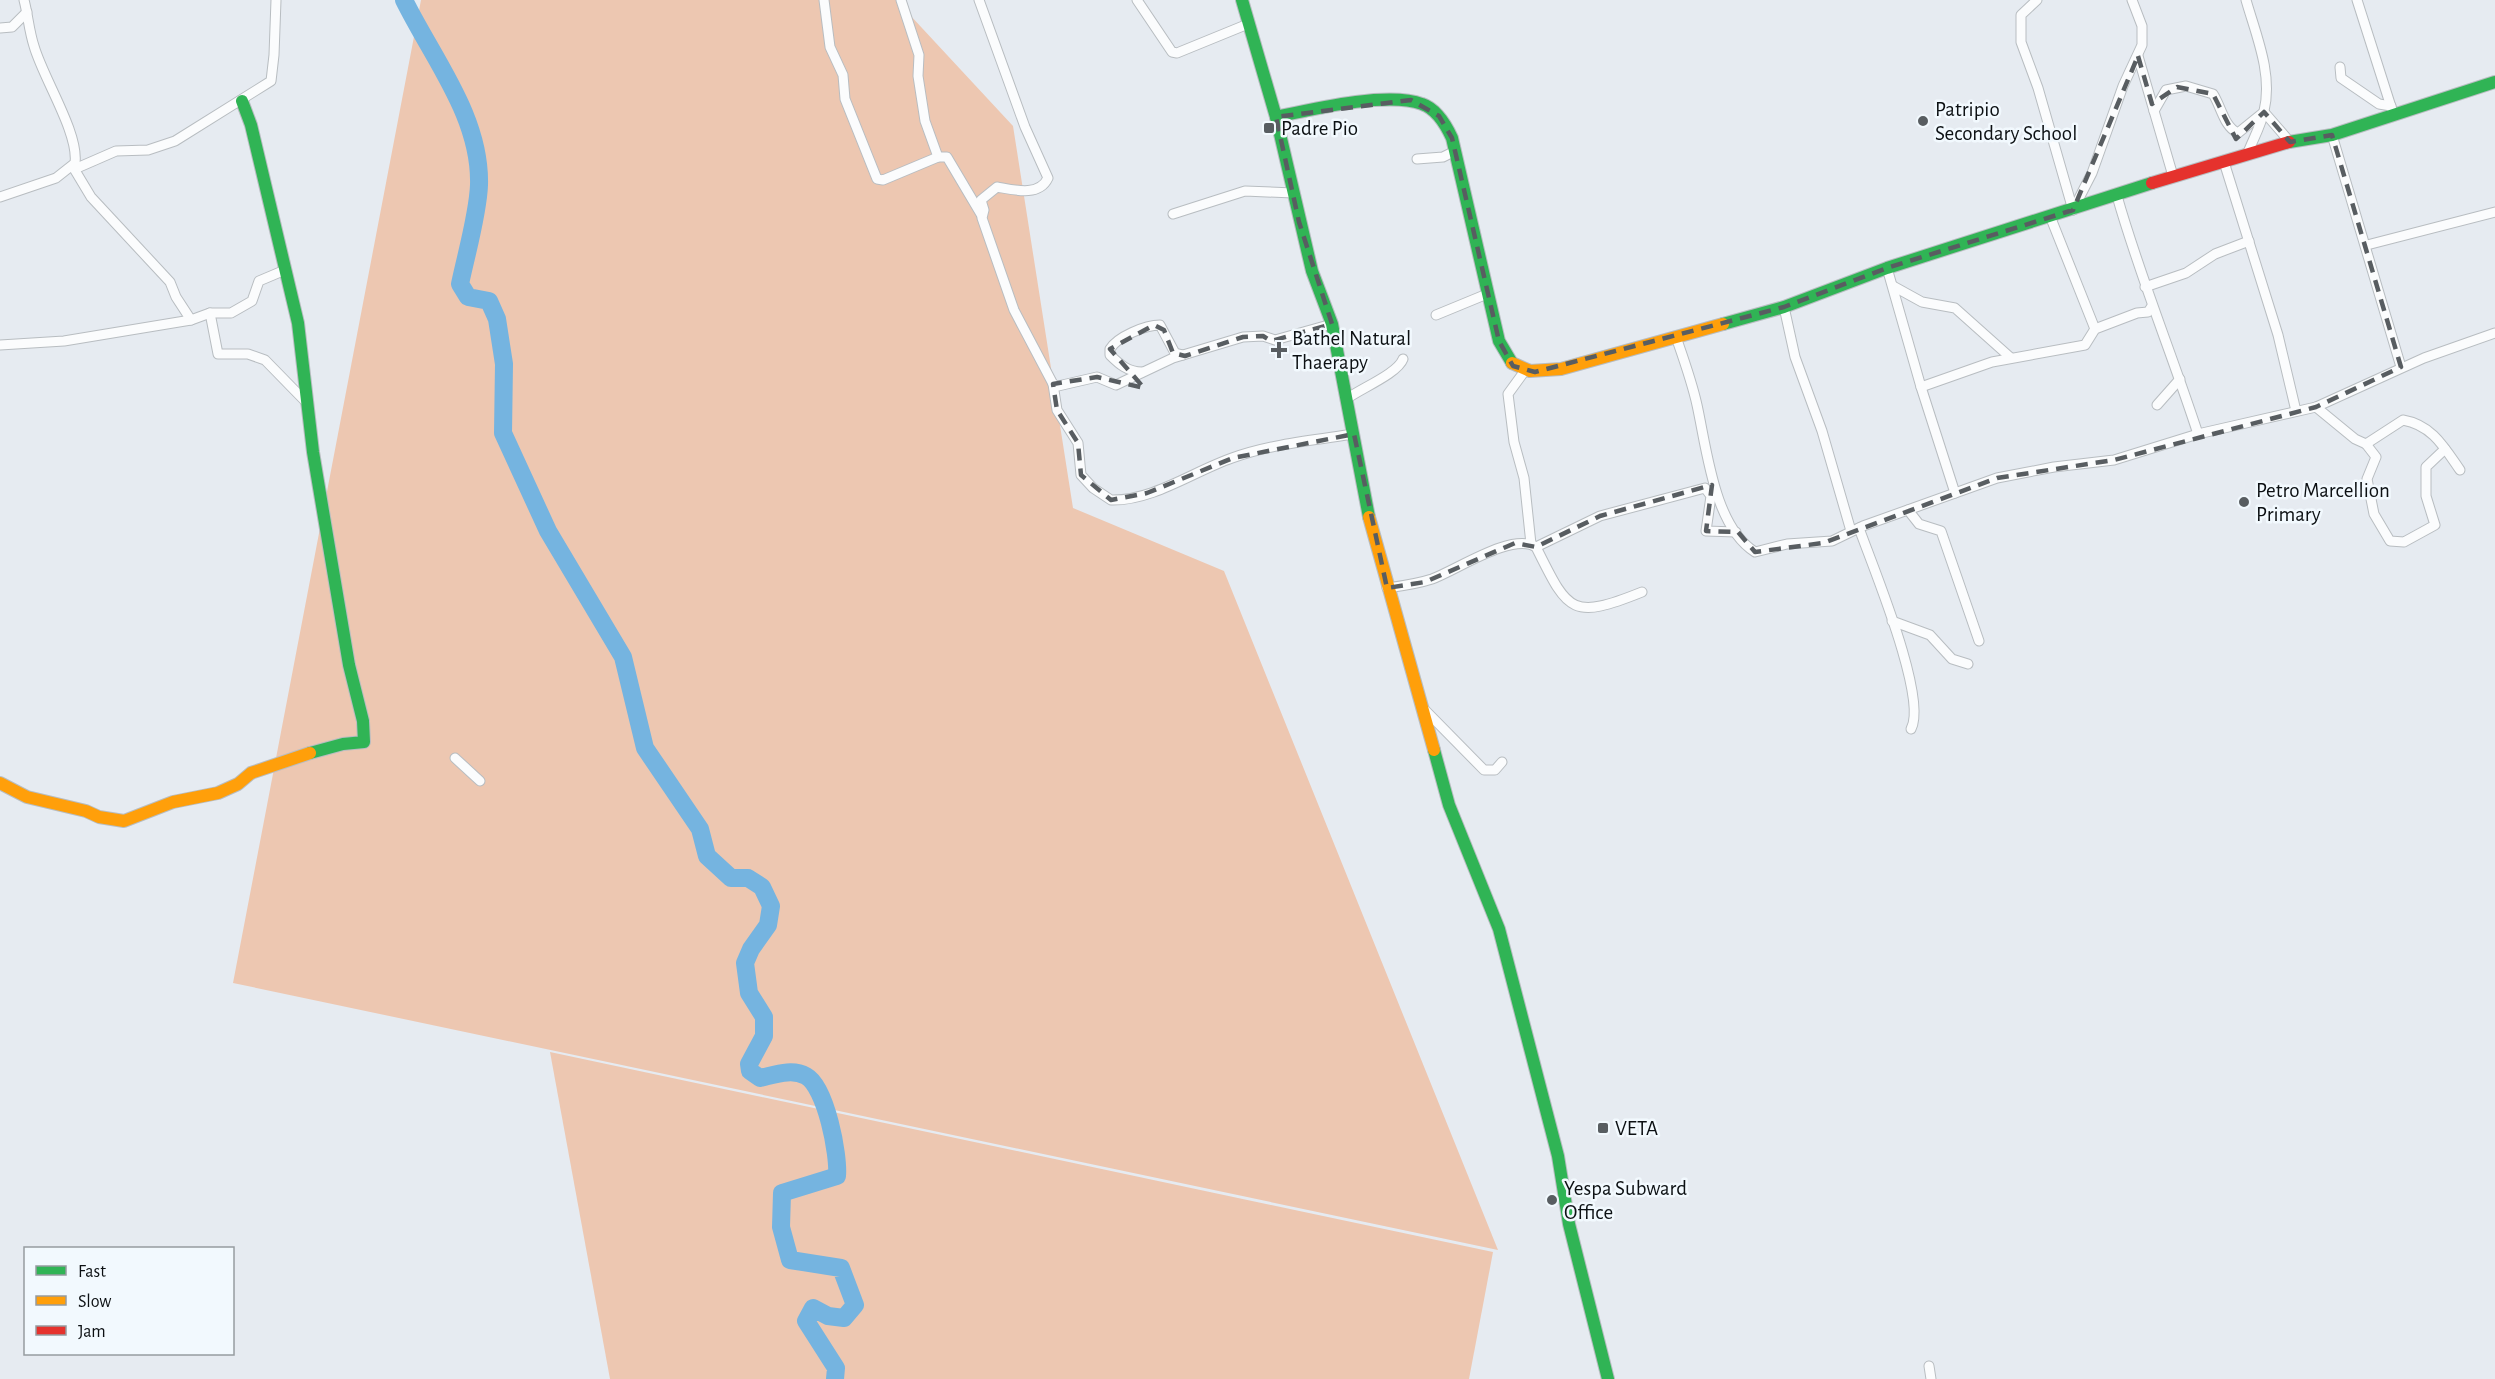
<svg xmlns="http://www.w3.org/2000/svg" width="2495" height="1379" font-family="'Alegreya Sans',sans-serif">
<rect width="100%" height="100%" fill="#e6ebf1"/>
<g fill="#edc7b1">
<path d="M421,0H896L1013,126L1073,508L1224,571L1498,1250L233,983Z"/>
<path d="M550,1052L1493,1252L1469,1379H610Z"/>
</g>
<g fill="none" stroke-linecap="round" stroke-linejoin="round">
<path stroke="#75b4e0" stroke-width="18" d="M404,0C433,59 481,117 479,185C478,214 466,255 460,284L468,297L489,301L497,319L504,364L503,433L548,531L623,657L645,748L700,829L707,856L731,878H748L762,887L771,906L768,925L751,949L745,963L749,993L764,1017V1036L749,1064L750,1071L760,1078C774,1075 792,1068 806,1076C826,1087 839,1155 837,1176L782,1193L781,1227L790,1260L841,1268L855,1305L844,1318L828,1316L813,1308L806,1321L836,1368L835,1379"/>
<g stroke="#b8bdc1" stroke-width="11">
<g id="street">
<path d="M824,0L830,47L843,75L845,99L877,179L883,180L938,157H947L982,216"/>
<path d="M901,0L919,55L918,76L925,121L938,157"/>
<path d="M979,0L1025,127L1048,178C1039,197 1014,190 997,187L981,200L984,210L982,218L1014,310L1053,384L1058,386L1097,377L1116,385L1173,358L1243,337L1263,336L1275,340L1332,324"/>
<path d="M1137,0L1172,52L1177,53L1248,24"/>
<path d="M2037,0L2021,15V42L2038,88L2073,210"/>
<path d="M2246,0C2256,35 2273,74 2264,111C2261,126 2252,141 2247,155"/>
<path d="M2357,0L2393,113"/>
<path d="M0,28L12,27L27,12"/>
<path d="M2138,56L2173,176"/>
<path d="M2340,67L2341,78L2379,104L2391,106"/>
<path d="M2154,111L2166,90L2186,86L2213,94C2221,106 2224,127 2238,133L2264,112L2290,142"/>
<path d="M2332,135L2401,367"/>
<path d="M1417,159L1443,157L1455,151"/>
<path d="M2224,162L2278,335L2296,411"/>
<path d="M73,167L91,197L170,282L176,297L191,320"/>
<path d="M77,168L116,151L148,150L175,141L271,81L274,55L276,0"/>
<path d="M2117,196C2140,277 2172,354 2198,434"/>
<path d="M0,197L56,178L75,163C79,133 43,78 34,46C29,31 28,15 24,0"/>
<path d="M2073,210L2092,173L2123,86L2142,45V26L2132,0"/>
<path d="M1173,214L1245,191L1293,193"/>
<path d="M2050,216L2095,329"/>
<path d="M2367,245L2495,212"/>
<path d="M1887,268L1921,387L1955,493"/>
<path d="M1893,286L1922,302L1955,308L2011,358"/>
<path d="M2145,287L2186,273L2215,254L2249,241"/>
<path d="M1784,307L1795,357L1822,431L1851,531"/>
<path d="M210,313L218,354H248L265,360L307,403"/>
<path d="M1436,315L1487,294"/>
<path d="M1676,337C1684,360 1692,382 1697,405C1707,450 1714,526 1755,552L1787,544L1832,541L1863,526L1997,478L2054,467L2114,460L2198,434L2316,407L2424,358L2495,333"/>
<path d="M0,345L64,341L191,320L210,313H231L252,301L259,281L285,270"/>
<path d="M1142,372C1128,372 1119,364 1110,355V349C1117,337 1145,325 1160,325L1175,353L1183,355"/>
<path d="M1524,372L1508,394L1514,442L1524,478L1531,544"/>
<path d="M1053,384L1057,410L1078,443L1081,475L1093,488L1111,500C1153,501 1194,471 1232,458C1271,444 1314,440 1354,434"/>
<path d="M1921,387L1992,362L2085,345L2095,329L2137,313L2148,312L2152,306"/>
<path d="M1348,398C1362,388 1398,373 1403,359"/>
<path d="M2157,405L2180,379"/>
<path d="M2316,407L2355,439L2366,444L2403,420C2432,425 2444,447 2460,470"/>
<path d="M2366,444L2376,457L2367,479L2374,514L2390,541L2404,542L2435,525L2426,496V467L2445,449"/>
<path d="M1908,510L1919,524L1941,531L1979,641"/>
<path d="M1859,528C1872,565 1928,698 1911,729"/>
<path d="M1536,547L1600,516L1705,488L1711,496L1706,531L1736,532"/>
<path d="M1387,588C1402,586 1417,584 1432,579C1457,570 1512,532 1536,547C1568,611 1570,621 1642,592"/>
<path d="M1892,621L1930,635L1952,659L1968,664"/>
<path d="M1423,708L1484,770H1495L1502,762"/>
<path d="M455,758L480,781"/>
<path d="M1929,1366L1931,1379"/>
</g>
</g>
<g stroke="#b8bdc1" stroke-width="14">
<g id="fast">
<path d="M1242,0L1276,117L1312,271L1332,324L1369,517"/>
<path d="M242,101L251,125L298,323L313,452L349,665L363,721L364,742L343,744L310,753"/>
<path d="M1276,117C1313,109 1388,91 1422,104C1437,109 1446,125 1452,138L1499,341L1512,363"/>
<path d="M2289,142L2332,135L2495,82"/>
<path d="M1723,324L1784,307L1887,268L2152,183"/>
<path d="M1434,750L1449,805L1499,929L1558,1156L1569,1224L1608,1379"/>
</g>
</g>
<g stroke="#b8bdc1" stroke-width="14">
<g id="slow">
<path d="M1512,363L1530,371L1561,369L1723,324"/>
<path d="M1369,517L1434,750"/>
<path d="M0,783L27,797L86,811L99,817L124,821L173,802L218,793L238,784L251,773L310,753"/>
</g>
</g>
<g stroke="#b8bdc1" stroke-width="14">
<path id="jam" d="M2152,183L2289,142"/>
</g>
<use href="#street" stroke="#fbfcfd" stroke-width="9"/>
<use href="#fast" stroke="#30b455" stroke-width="12"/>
<use href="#slow" stroke="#ff9f0a" stroke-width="12"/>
<use href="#jam" stroke="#e5322d" stroke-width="12"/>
</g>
<path fill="none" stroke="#585d61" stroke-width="4.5" stroke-dasharray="12 8" stroke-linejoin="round" d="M2138,56L2152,104L2177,87L2213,94L2236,139L2264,112L2290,142L2332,135L2401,367L2316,407L2114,460L1997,478L1823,543L1755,552L1738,532L1706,531L1712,485L1600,516L1536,547L1515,543L1425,582L1387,588L1354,434L1233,458L1147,493L1111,500L1081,475L1078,443L1057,410L1053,384L1097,377L1144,388L1110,349L1154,325L1164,330L1173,353L1185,356L1243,337L1263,336L1271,341L1332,324L1299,222L1276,117L1411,100L1439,116L1452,138L1499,341L1513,366L1535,372L1784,307L1887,268L2073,210Z"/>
<g fill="#585d61" stroke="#f2f9fe" stroke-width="2">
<circle cx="1923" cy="121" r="6"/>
<rect x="1263" y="122" width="12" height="12" rx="3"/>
<path d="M1276 341h6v6h6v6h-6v6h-6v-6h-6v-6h6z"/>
<circle cx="2244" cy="502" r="6"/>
<rect x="1597" y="1122" width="12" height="12" rx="3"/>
<circle cx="1552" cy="1200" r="6"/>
</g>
<g text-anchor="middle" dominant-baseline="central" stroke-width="5" stroke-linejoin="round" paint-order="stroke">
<g font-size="21" fill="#0c1013" stroke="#f2f9fe" text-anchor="start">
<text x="1935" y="109">Patripio<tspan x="1935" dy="24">Secondary School</tspan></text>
<text x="1281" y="128">Padre Pio</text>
<text x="1292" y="338">Bathel Natural<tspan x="1292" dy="24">Thaerapy</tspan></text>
<text x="2256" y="490">Petro Marcellion<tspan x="2256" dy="24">Primary</tspan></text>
<text x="1615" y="1128">VETA</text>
<text x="1564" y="1188">Yespa Subward<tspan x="1564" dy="24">Office</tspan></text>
</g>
</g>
<rect x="24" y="1247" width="210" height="108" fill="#f2f9fe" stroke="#969ca0" stroke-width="1.5"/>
<rect x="36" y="1266" width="30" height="9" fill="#30b455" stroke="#969ca0" stroke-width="1.5"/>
<text x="78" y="1277" font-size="18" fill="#0c1013">Fast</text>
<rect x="36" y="1296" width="30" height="9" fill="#ff9f0a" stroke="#969ca0" stroke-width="1.5"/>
<text x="78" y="1307" font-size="18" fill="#0c1013">Slow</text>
<rect x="36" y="1326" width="30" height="9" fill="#e5322d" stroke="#969ca0" stroke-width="1.5"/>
<text x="78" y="1337" font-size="18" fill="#0c1013">Jam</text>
</svg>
